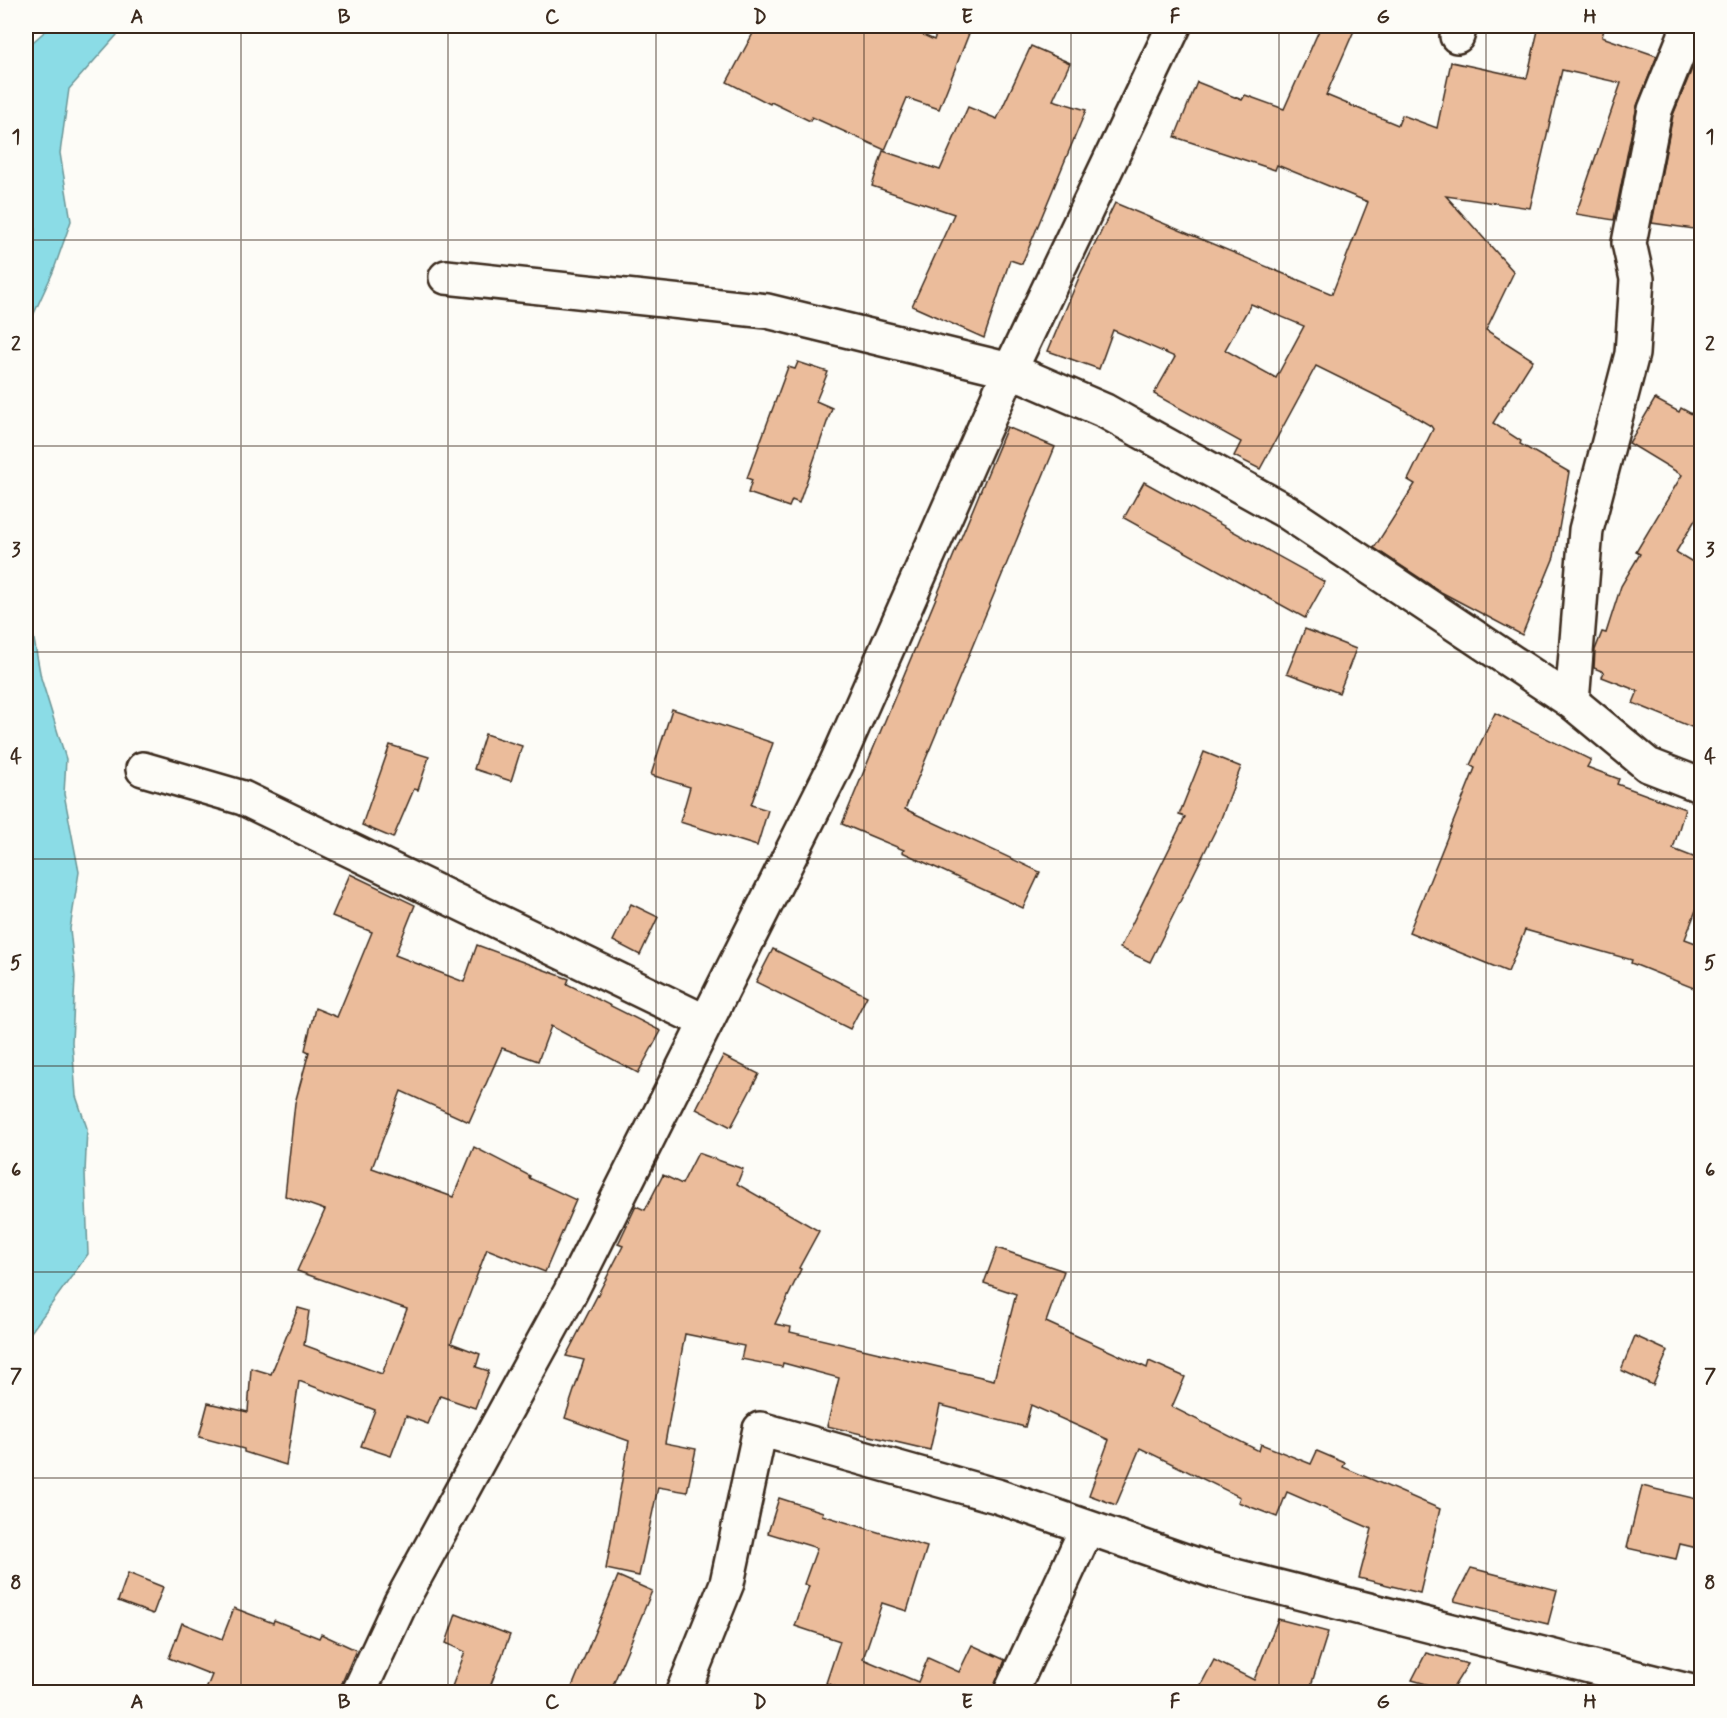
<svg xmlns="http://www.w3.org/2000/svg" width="1727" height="1718" font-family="Mynerve,sans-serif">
<rect width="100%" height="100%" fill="#fdfcf7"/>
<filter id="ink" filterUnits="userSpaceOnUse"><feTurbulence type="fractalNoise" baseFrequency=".0167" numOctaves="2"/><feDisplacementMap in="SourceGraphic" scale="12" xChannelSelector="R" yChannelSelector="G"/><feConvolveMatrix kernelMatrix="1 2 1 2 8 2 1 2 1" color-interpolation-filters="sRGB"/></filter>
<g filter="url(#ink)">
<g fill="#8bdce6" stroke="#6b9596" stroke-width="1.5">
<path d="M51,26H125L69,89L60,153L71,221L53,272L26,331V263C45,235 28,199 26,168C23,129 25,88 26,48Z"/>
<path d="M26,596L41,678L66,759L64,794L79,872L70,929L75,977L72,1042L76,1096L87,1128L85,1173L88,1254L26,1339Z"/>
</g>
<g fill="#ebbc9b" stroke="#3b2a1e" stroke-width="1.5" fill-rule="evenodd">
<path d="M757,26H904L934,40L939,26H972L939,109L907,98L885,150L812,117L810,121L771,102L770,104L727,82Z"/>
<path d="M1321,26H1356L1326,95L1398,125L1402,115L1437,128L1451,62L1527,78L1539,26H1605L1602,37L1657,56L1637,106L1614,220L1576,214L1621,83L1562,70L1530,208L1446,196L1514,272L1486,330L1533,360L1493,423L1521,441L1520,444L1569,472L1554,557L1522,635L1441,592L1374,548L1415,484L1408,480L1433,429L1431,426L1399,407L1316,366L1260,469L1234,456L1241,442L1154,394L1175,357L1113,330L1099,369L1048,351L1080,275L1115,203L1332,294L1368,202L1277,165L1275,170L1175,137L1197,82L1242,100L1245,95L1284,109ZM1251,304L1304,326L1276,378L1225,350Z"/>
<path d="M1031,46L1070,63L1053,100L1086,110L1022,264L1010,260L984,338L912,306L954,214L872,186L883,151L940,170L968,107L997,119Z"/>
<path d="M1692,69L1701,72V230L1652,223L1673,115Z"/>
<path d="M798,362L828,372L816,401L832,408L799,503L792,500L789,507L748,493L752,480L747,478L788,367L795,369Z"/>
<path d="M1655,399L1679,412L1681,408L1701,419V510L1676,552L1701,567V731L1633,703L1638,691L1602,677L1604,672L1594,668L1595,650L1602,632L1606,633L1621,586L1640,554L1636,552L1682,475L1629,443Z"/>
<path d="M1007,427L1055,447L905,809L1040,872L1023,908L902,852L904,850L842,824Z"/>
<path d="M1144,482L1325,582L1305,618L1124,518Z"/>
<path d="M1305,629L1356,649L1339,693L1287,673Z"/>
<path d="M672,709L773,743L751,805L768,810L757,846L680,822L690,787L651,775Z"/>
<path d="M1495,713L1591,760L1587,767L1619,779L1617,784L1685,809L1673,849L1701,860V897L1685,939L1701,945V991L1631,963L1632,960L1525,930L1508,972L1409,932L1475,768L1470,765Z"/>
<path d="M485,734L522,746L511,781L474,769Z"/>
<path d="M390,745L429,757L418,790L414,789L393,838L362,825Z"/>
<path d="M1204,752L1241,767L1220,821L1150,962L1120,948L1185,817L1179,815Z"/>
<path d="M350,874L415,905L395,955L464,982L477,945L569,979L567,984L661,1031L638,1073L551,1026L538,1061L502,1048L469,1122L401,1091L372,1168L453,1197L474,1147L530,1176L529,1178L576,1200L545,1272L487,1249L451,1343L480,1354L476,1367L489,1371L475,1408L440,1396L428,1424L406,1416L391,1456L361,1446L375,1410L299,1381L286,1465L244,1452V1449L199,1437L208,1403L248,1412L251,1368L271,1374L298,1308L309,1311L304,1345L382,1374L407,1309L297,1271L325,1210L285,1196L295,1103L309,1052L305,1050L315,1008L337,1017L372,932L332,916Z"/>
<path d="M631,904L658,917L640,955L613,941Z"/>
<path d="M773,949L867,996L850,1029L756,982Z"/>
<path d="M723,1056L759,1074L731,1127L696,1109Z"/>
<path d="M698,1153L743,1169L737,1184L819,1231L799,1268L801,1269L775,1324L791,1327L790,1332L994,1380L1016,1294L984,1283L997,1248L1064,1271L1046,1322L1147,1368L1149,1361L1185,1377L1172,1407L1259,1451L1261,1444L1311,1464L1317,1451L1345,1463L1343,1467L1440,1509L1420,1593L1359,1578L1372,1529L1287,1492L1277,1517L1238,1502L1240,1497L1140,1448L1116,1505L1089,1495L1109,1440L1031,1405L1025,1427L940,1405L930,1450L827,1426L839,1378L783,1363L782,1367L741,1359L744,1346L685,1334L665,1443L696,1449L687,1492L658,1487L639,1576L606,1569L629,1441L565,1418L584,1360L566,1356L623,1246L618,1244L636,1206L645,1210L663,1175L682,1184Z"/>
<path d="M1635,1336L1668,1351L1653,1385L1621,1370Z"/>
<path d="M1642,1486L1701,1500V1549L1680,1544L1676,1559L1627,1548Z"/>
<path d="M779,1498L823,1512L822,1515L927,1547L907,1611L882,1603L863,1659L918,1682L928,1658L959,1672L972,1645L1005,1660L992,1692H849L826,1683L840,1641L795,1626L809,1586L804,1584L817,1548L768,1533Z"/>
<path d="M1471,1568L1557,1590L1548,1624L1454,1601Z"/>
<path d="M128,1573L163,1587L153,1614L118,1601Z"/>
<path d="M618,1576L652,1591L610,1692H570Z"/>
<path d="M234,1608L273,1623L274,1620L319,1638L321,1634L356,1650L338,1692H205L212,1675L169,1658L182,1623L222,1639Z"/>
<path d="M456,1614L510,1635L488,1692H450L465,1652L446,1643Z"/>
<path d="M1278,1619L1328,1632L1309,1692H1197L1214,1660L1254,1680Z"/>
<path d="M1426,1653L1468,1664L1451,1691L1412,1680Z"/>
</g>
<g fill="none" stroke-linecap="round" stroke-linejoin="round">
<g stroke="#3b2a1e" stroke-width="38">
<g id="minor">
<path d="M1457,36L1460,26"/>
<path d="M446,277L767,311L1010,370L1105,411L1287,512L1572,702L1648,765L1702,786"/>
<path d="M1572,702L1586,530L1632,354L1637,279L1629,243L1655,110L1689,26"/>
<path d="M143,769L243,798L706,1022"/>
<path d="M359,1692L401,1602L570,1293L836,764L1010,370L1174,26"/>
<path d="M683,1692L727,1583L760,1429L997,1496L1211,1570L1692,1692"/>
<path d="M1011,1692L1087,1528"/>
</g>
</g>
<use href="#minor" stroke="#fdfcf7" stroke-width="33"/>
</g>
</g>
<path fill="none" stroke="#3b2a1e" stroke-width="1.5" stroke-opacity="0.55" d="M241,26V1692M448,26V1692M656,26V1692M864,26V1692M1071,26V1692M1279,26V1692M1486,26V1692M26,240H1702M26,446H1702M26,652H1702M26,859H1702M26,1066H1702M26,1272H1702M26,1478H1702"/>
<rect width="1727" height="1718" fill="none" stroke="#fdfcf7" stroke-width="66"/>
<rect x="33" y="33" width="1661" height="1652" fill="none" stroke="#3b2a1e" stroke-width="2"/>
<g font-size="20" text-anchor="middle" font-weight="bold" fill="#3b2a1e">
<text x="137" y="23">A</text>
<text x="344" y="23">B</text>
<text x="552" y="23">C</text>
<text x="760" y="23">D</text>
<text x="967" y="23">E</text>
<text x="1175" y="23">F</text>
<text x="1383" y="23">G</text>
<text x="1590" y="23">H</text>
<text x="16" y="143">1</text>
<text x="1710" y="143">1</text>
<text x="16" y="350">2</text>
<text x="1710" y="350">2</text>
<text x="16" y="556">3</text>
<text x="1710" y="556">3</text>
<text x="16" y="763">4</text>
<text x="1710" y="763">4</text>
<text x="16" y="969">5</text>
<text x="1710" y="969">5</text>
<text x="16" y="1176">6</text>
<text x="1710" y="1176">6</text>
<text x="16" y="1382">7</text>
<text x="1710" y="1382">7</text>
<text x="16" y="1589">8</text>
<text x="1710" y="1589">8</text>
<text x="137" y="1708">A</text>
<text x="344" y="1708">B</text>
<text x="552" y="1708">C</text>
<text x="760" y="1708">D</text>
<text x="967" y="1708">E</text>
<text x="1175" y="1708">F</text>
<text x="1383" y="1708">G</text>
<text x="1590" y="1708">H</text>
</g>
</svg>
